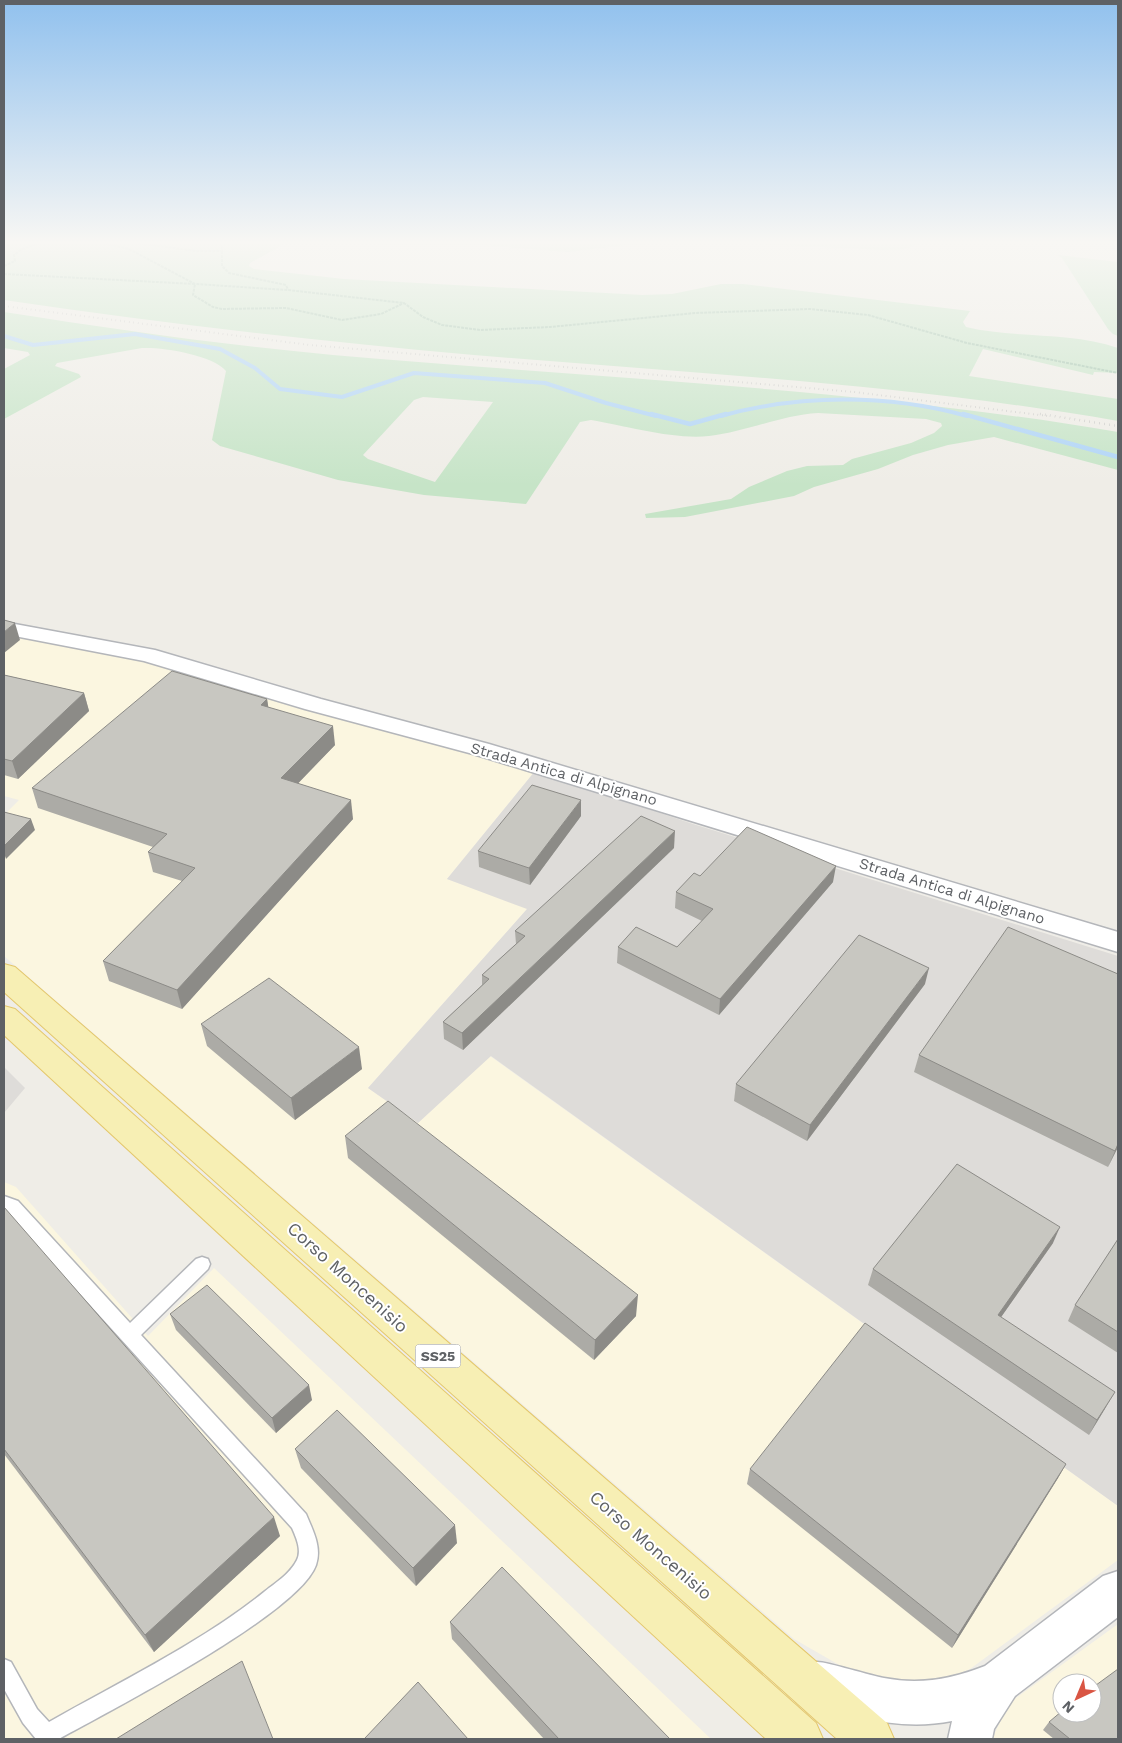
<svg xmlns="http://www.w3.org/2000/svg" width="1122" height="1743" font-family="'Work Sans',sans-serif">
<rect width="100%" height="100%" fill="#efede7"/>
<g fill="#fbf6e0" fill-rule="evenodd">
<path d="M4,632L138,658L535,771L447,879L528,908L368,1088L418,1123L490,1056L1118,1506V1560L970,1669L944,1680L878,1682L841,1666L794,1639L4,956V815L19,800L4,796Z"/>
<path d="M4,1182L16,1187L148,1336L214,1268L711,1739H4Z"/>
<path d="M1118,1624V1739H992L1009,1703ZM1062,1683H1092V1713H1062Z"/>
</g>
<g fill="#dedcd9">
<path d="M535,771L693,824L1118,956V1506L491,1056L418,1123L368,1088L527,909L447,879Z"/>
<path d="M4,1067L25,1088L4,1113Z"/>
</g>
<g fill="#c6e4c7" fill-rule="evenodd">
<path d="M4,241H290L250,263L249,266L254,269L344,279L643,295L672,294L721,284H743L970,311L963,322L966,327C1016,339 1070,331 1118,348V373L1094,372L1093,375L983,349L969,376L1118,399V421C906,384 689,373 474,355C316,341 160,323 4,300Z"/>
<path d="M338,241H915L918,244L905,249L886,250L712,242L627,245L568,252L481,245H387Z"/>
<path d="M1058,255L1118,262V336L1113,334L1108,329L1062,258Z"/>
<path d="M4,312C113,329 223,345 333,355C595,378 859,388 1118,432V470L994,437L948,445L913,455L878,469L814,487L794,496L685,517L646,518L645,514L731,499L749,487L787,471L807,466L843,465L852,459L911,443L934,433L942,426L941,423L926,419L818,413C781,415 746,432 709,436C675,440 626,426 591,420L580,422L526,504L424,495L338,480L220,446L212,440L226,371C213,355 163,347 142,348L57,363L55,366L79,374L81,377L4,419V369L30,355L28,352L4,348ZM423,397L493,402L435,482L368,459L363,455L414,400Z"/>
</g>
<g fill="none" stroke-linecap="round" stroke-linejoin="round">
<g stroke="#afd4f7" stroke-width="4">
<path d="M4,336L33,345L135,334L220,349L255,368L280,389L342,397L414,373L545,383L606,403L656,416"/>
<path d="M721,416C800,394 889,394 967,416"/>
</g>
<g stroke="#afd4f7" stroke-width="4.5">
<path d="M651,414L690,424L726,414"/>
<path d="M963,414L1118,457"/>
</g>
<g stroke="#b4b6ba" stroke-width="3">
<path id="service" d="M4,1196L18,1201L130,1323L196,1259L202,1257L208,1259L210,1264L208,1269L141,1335L306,1514C313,1531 322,1547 316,1565C299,1614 109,1711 59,1739H36L23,1723L4,1689V1659L11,1662L37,1709L49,1722C121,1681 199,1644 264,1592C275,1583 290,1574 297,1560C302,1550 296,1537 292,1528L4,1210Z"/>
</g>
<g stroke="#b4b6ba" stroke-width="3">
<g id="minor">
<path d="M4,622L155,650L321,699L489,744L1118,932V952L473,754L305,709L144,661L4,634Z"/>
<path d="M1118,1571V1617L1015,1696L994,1729L992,1739H948L952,1721C902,1731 850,1718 803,1698L796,1683L803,1668C807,1666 812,1663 817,1662C824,1661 872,1676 884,1678C920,1685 952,1679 985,1666L1103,1576Z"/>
</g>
</g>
<g stroke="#e4c76b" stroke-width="2">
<g id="primary">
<path d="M4,964L15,967L887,1723L894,1739H837L4,992Z"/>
<path d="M4,1006L15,1009L816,1723L823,1739H766L4,1035Z"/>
</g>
</g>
<g stroke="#a0c4ac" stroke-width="2" stroke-dasharray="3 1" stroke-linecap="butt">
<path d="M94,241L129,249L195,284L288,290L404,303L423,317L442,325L480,330L550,327L695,313L810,309L868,315L967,343L1118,373"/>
<path d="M121,241L196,251H222L221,241"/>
<path d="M1116,241H1118"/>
<path d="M222,251V266L229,273L286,285L288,290"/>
<path d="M4,266L15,261L14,255L22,249L46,241"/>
<path d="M4,274L195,284L193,295L213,307L222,309L286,308L342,320L381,314L404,303"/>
</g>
<use href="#service" fill="#fff" fill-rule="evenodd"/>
<use href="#minor" fill="#fff" fill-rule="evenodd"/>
<use href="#primary" fill="#f7efb4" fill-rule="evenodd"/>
<path stroke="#b4b5b5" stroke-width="2" stroke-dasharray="0.5 4" stroke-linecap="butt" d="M4,306L310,345L854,392L1048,416"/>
<path stroke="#b4b5b5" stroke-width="2.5" stroke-dasharray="0.5 4.5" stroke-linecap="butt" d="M1040,414L1118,426"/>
</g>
<g fill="#acaba6">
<path d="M4,675L84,693L89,711L18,779L4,775Z"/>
<path d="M267,699L268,707L335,745L298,783L353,819L182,1009L109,981L103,961L182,881L153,872L148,852L153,847L38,808L32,788Z"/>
<path d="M581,816L530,885L479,867L478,851Z"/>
<path d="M674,848L463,1050L444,1039L443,1022L482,985V975L516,944L515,931Z"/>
<path d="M700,876L833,882L719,1015L617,963L618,947H677L702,921L675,908L676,892Z"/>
<path d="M1118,974V1147L1108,1167L914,1072L919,1055Z"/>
<path d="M925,984L807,1141L734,1101L736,1084Z"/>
<path d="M201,1024L362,1069L295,1120L207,1046Z"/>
<path d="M345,1136L636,1316L594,1360L348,1158Z"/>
<path d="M4,1207L280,1536L154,1652L4,1454Z"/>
<path d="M1118,1239V1353L1068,1321L1075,1305Z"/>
<path d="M1053,1243L1001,1317L1106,1407L1089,1435L868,1285L873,1269Z"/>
<path d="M170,1314L312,1400L276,1433L176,1330Z"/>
<path d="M295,1449L457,1543L416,1586L301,1468Z"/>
<path d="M1066,1464L1058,1478L952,1648L747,1484L750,1469Z"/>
<path d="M450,1622L670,1739H544L452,1639Z"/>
<path d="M1049,1722L1118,1739H1054L1043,1730Z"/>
</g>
<g fill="#8c8b87">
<path d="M15,623L20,640L4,653V632Z"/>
<path d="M84,693L89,711L18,779L12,761Z"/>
<path d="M267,699L270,717L261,705Z"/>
<path d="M333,726L335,745L285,797L281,778Z"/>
<path d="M351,800L353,819L182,1009L177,990Z"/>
<path d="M581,800V816L530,885L529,868Z"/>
<path d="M31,819L35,830L6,859L4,853V846Z"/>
<path d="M675,831L674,848L463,1050L462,1033Z"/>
<path d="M836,866L833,882L719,1015L720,999Z"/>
<path d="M929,968L925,984L807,1141L810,1125Z"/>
<path d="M359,1047L362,1069L295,1120L291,1098Z"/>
<path d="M1118,1144V1147L1108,1167L1115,1151Z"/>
<path d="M1060,1227L1053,1243L992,1330L998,1315Z"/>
<path d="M638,1295L636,1316L594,1360L595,1340Z"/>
<path d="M309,1385L312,1400L276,1433L272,1418Z"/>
<path d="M1115,1392L1106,1407L1089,1435L1097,1420Z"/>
<path d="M1066,1464L1058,1478L952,1648L958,1635Z"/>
<path d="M274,1517L280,1536L154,1652L145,1635Z"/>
<path d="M455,1525L457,1543L416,1586L413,1568Z"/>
</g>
<g fill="#c8c7c1" stroke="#8c8b87">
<path d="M4,620L15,623L4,632Z"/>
<path d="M172,671L267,699L261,705L333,726L281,778L351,800L177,990L103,961L195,868L148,852L167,834L32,788Z"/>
<path d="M4,675L84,693L12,761L4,759Z"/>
<path d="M532,785L581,800L529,868L478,851Z"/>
<path d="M4,812L31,819L4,846Z"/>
<path d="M641,816L675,831L462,1033L443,1022L489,979L482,975L525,936L515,931Z"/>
<path d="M747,827L836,866L720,999L618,947L636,927L677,947L713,909L676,892L694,873L700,876Z"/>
<path d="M1008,927L1118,974V1144L1115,1151L919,1055Z"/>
<path d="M859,935L929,968L810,1125L736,1084Z"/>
<path d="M269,978L359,1047L291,1098L201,1024Z"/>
<path d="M388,1101L638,1295L595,1340L345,1136Z"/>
<path d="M957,1164L1060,1227L998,1315L1115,1392L1097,1420L873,1269Z"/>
<path d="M4,1207L274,1517L145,1635L4,1449Z"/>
<path d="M1118,1239V1332L1075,1305Z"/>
<path d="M207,1285L309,1385L272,1418L170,1314Z"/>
<path d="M865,1323L1066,1464L958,1635L750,1469Z"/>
<path d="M337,1410L455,1525L413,1568L295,1449Z"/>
<path d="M502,1567L670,1739H559L450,1622Z"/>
<path d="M242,1661L273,1739H116Z"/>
<path d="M1118,1669V1739H1070L1049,1722L1062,1711V1713H1092V1688Z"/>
<path d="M418,1682L468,1739H365V1738Z"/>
</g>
<linearGradient id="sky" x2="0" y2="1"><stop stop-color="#91c1ee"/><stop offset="0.5" stop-color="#f8f7f4"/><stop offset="1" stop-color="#f8f7f4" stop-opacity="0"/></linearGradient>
<rect width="1122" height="485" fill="url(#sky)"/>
<g text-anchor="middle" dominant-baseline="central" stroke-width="4" stroke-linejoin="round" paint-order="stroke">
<rect fill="#fff" stroke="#8e9093" stroke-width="1" x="415.5" y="1344.5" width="45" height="23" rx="4"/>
<g font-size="14" font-weight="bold" fill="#5e6165">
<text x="438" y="1356">SS25</text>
</g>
<g font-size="15" fill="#5e6165" stroke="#fff">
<text transform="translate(564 774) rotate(16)">Strada Antica di Alpignano</text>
<text transform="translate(952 891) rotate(17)">Strada Antica di Alpignano</text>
</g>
<g font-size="18" fill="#5e6165" stroke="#fff">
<text transform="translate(348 1277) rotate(42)">Corso Moncenisio</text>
<text transform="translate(651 1545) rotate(41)">Corso Moncenisio</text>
</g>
</g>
<rect width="1122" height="1743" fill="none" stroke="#5e6165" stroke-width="10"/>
<g transform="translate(1077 1698) rotate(224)"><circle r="24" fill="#ffffff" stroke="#bfc0c1"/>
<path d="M0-4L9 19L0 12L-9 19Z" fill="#d95543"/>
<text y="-8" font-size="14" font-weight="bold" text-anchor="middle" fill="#5e6165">N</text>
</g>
</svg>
